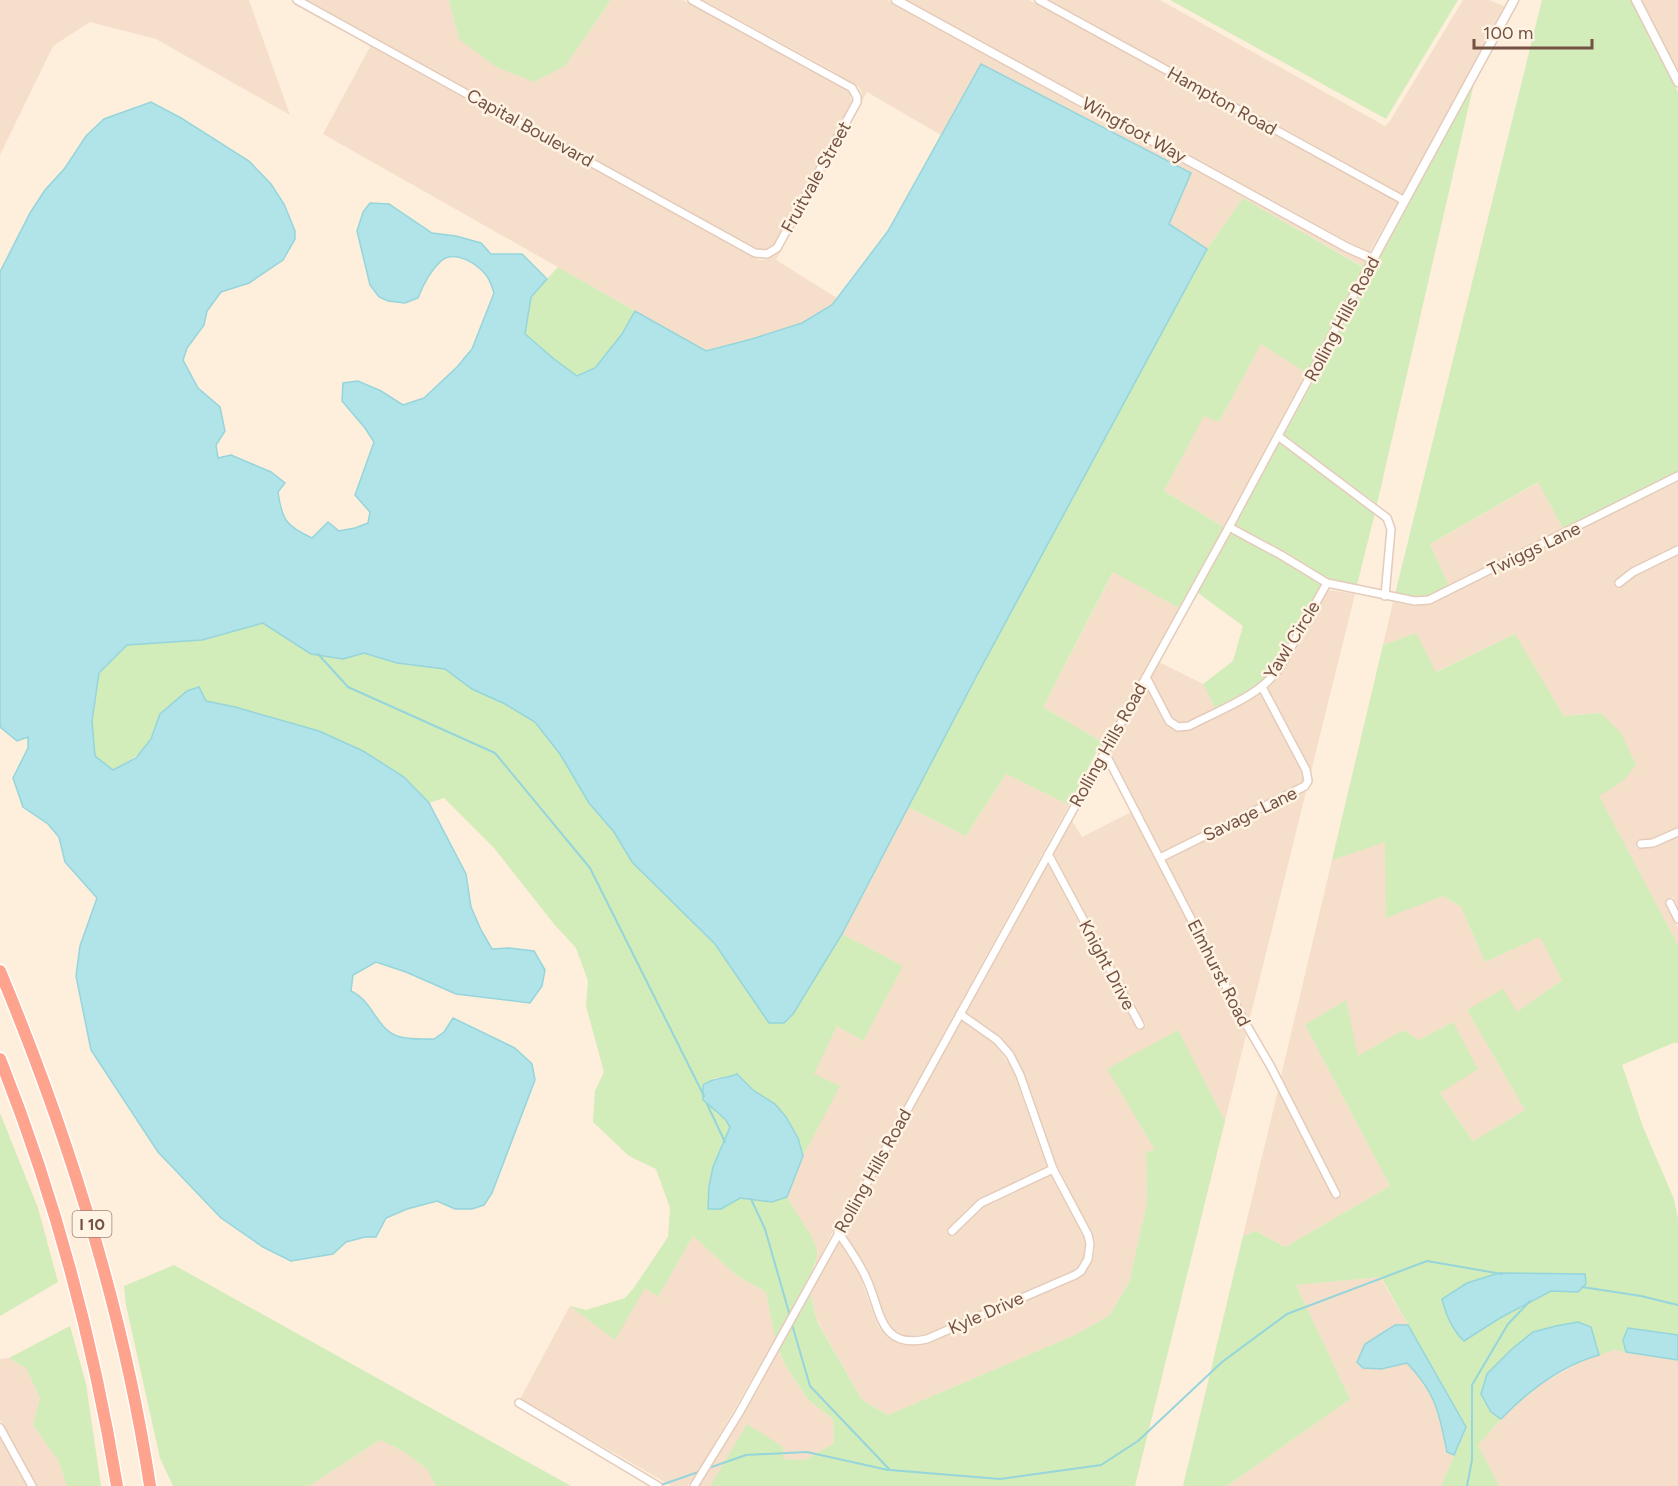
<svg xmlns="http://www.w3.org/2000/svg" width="1678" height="1486" font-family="Figtree,sans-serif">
<rect width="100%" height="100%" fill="#feeedc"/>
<g fill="#f6dfca">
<path d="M0,0H249L290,115L156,39L90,22L53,46L0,155Z"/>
<path d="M306,0H450L449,1L459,39L565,66L611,0H683L849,91L852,102L773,246L762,251Z"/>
<path d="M702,0H887L1345,252L1365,261L1362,266L1243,198L1207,249L1169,224L1191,173L981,64L941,135L867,92L848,128L861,102L862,93L859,87L831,70Z"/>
<path d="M906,0H1029L1398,202L1369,253Z"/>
<path d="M1048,0H1160L1385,126L1390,121L1463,0H1489L1506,7L1403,194Z"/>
<path d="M1641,0H1678V72Z"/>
<path d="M371,45L760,260L767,259L780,250L818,183L776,260L837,298L832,305L802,323L752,339L706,351L323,134Z"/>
<path d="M1261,344L1308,374L1224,527L1164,491L1204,415L1219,422Z"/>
<path d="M1678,481V545L1632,569L1613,583L1619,588L1635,576L1678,554V827L1652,839L1637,840L1636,848L1655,847L1678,836V908L1673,897L1665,901L1678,929V945L1598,795L1623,781L1601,713L1564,716L1515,634L1435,672L1416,633L1383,645L1393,602L1414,606L1430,604Z"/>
<path d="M1539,482L1564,530L1449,586L1430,544Z"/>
<path d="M1114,571L1179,608L1104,743L1043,707Z"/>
<path d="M1328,590L1355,594L1249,1022L1109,750L1145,686L1165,724L1175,731H1183L1190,730L1261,693L1271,685L1284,669Z"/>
<path d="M1159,662L1203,684L1215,708L1188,722H1177L1173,719L1151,677Z"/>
<path d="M1006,774L1069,805L880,1150L833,1231L814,1269L818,1252L805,1225L794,1212L787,1197L803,1156L839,1086L813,1074L837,1026L863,1041L902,966L842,934L908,807L966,836Z"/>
<path d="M1131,812L1246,1035L1225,1121L1178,1031L1155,1150L1146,1152L1147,1203L1130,1280L1110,1315L1075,1335L888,1415L862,1400L817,1320L810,1293L839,1241L858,1271L878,1326L894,1341L911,1345L928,1343L1076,1279L1084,1273L1093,1259L1095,1250L1092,1234L1057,1167L1020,1064L1000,1037L965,1013L1047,863L1138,1030L1146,1026L1053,853L1071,819L1082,837Z"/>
<path d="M1386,841V917L1443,896L1461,907L1485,962L1541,936L1562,980L1517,1012L1467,1010L1525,1110L1473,1141L1440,1093L1453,1022L1419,1040L1403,1030L1357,1057L1346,1001L1305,1025L1390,1186L1285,1247L1257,1231L1243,1236L1278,1090L1334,1199L1342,1195L1281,1076L1332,860Z"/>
<path d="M961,1020L994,1043L1012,1068L1047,1167L979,1200L967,1209L946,1232L953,1236L983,1207L1051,1175L1084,1237L1086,1251L1082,1264L1073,1272L926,1335L907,1336L894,1330L886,1321L866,1267L844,1232Z"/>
<path d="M693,1236L736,1275L766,1292L775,1339L696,1476L687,1486H672L520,1399L570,1306L615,1339L645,1287L658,1297Z"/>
<path d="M1380,1277L1408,1325L1395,1326L1365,1343L1381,1369L1407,1362L1417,1374L1430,1393L1440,1415L1447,1452L1454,1455L1441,1486H1227L1350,1399L1296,1285Z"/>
<path d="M779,1350L784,1363L808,1400L833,1419L834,1443L805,1460L783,1459L747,1424L710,1486H699L743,1415Z"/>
<path d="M1615,1350L1678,1360V1486H1499L1478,1445L1483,1438L1530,1390L1588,1358Z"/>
<path d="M9,1358L26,1368L40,1398L33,1425L58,1460L67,1486H37L0,1420V1359Z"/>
<path d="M0,1437L21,1473L27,1486H0Z"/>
<path d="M380,1440L403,1451L427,1469L436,1486H309Z"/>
</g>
<g fill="#d2ecba" fill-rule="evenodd">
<path d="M450,0H611L565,66L534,82L496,67L459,39L449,1Z"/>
<path d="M1170,0H1458L1386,119Z"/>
<path d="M1542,0H1631L1678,92V472L1564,530L1538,482L1430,544L1449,586L1422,598L1395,594Z"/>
<path d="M1474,83L1377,504L1284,435Z"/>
<path d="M1243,198L1361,266L1365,261H1367L1308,374L1261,344L1219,422L1204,416L1164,491L1224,527L1179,608L1113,572L1043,707L1104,743L1098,749L1069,805L1006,774L966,836L908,807L976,677L1207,249Z"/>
<path d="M558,267L635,311L622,334L595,368L577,376L554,359L525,334L531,297Z"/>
<path d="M1279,443L1375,513L1357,585L1329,579L1284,551L1235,525Z"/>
<path d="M1231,533L1279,558L1321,585L1271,673L1257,686L1215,708L1203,684L1233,661L1243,626L1198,593Z"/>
<path d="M263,623L343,659L364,653L397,663L445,669L472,689L505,704L535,722L560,754L589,803L614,832L632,862L715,944L769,1023L793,1014L842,934L903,966L863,1041L837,1026L814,1074L840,1086L803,1156L798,1138L775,1104L754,1091L737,1074L729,1077L714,1078L715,1112L725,1119L730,1127L724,1145L721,1209L740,1198L772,1202L787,1197C796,1215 811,1230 817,1250C821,1265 784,1323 775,1339L766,1292L736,1275L693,1236L658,1297L645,1288L615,1340L570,1306L586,1310L625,1298L633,1289L668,1237L670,1208L656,1169L629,1156L593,1122L595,1091L604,1072L586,1006L588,981L576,948L554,924L494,848L444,798L429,803L404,777L363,751L319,731L235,707L206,701L160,714C149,747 144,754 113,770L95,756L92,721L99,673L126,645L202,640Z"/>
<path d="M1416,633L1436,672L1515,634L1564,716L1601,713L1621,733L1636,765L1623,781L1599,796L1678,945V1043H1673L1622,1065L1643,1127L1674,1199L1678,1219V1335L1628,1328L1623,1340L1626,1352L1615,1350L1599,1355L1597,1344L1533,1332L1512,1349L1488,1374L1491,1412L1501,1419L1478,1445L1499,1486H1441L1466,1427L1381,1277L1296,1285L1350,1399L1227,1486H1183L1243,1236L1256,1231L1285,1247L1390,1186L1305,1025L1346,1000L1358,1056L1403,1030L1419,1040L1453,1022L1478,1069L1440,1093L1473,1141L1525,1110L1467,1010L1503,989L1517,1012L1562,980L1540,937L1485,962L1461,907L1443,896L1386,918L1385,842L1332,860L1383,645ZM1499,1273L1578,1292L1551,1291L1500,1318L1464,1341Z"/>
<path d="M1178,1030L1225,1121L1135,1486H710L747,1424L783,1447V1459L805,1460L834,1443L833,1419L808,1400L784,1363L779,1350L810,1293L817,1321L862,1400L888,1415L1075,1335L1110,1315L1130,1280L1139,1238L1147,1203L1146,1152L1155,1150L1107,1069Z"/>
<path d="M0,1113L38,1208L58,1282L0,1316Z"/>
<path d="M174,1265L571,1486H436L427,1469L403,1451L380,1440L309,1486H173L160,1458L126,1305L124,1286Z"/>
<path d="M70,1326L86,1384L101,1486H67L58,1460L33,1425L40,1398L26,1368L9,1358Z"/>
</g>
<g fill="#b0e4e8" stroke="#95d5db" stroke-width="1.5">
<path d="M981,64L1191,173L1169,224L1207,249L976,677L842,934L793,1014L784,1023H769L715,944L632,862L614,832L589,803L560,754L535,722L505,704L472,689L445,669L397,663L364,653L343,659L311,654L263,623L202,640L127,645L99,673L92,721L95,756L113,770L136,758L151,739L160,714L187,691L199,687L206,701L235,707L319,731L363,751L404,777L429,803L466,874L471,907L481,930L492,949L509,948L534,951L545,970L542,986L530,1003L456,994L406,972L376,962L353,975L351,991C373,1001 376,1028 397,1036C407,1040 423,1039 434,1039L444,1032L453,1018L515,1048L532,1064L535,1080L492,1193L484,1205L472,1209H455L437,1201L407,1209L386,1218L376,1237H365L346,1242L333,1254L291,1261L263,1247L221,1218L158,1152L91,1050L76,976L80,946L97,898L65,862L59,837L48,824L23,807L13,778L28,748V737L17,741L0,727V272L30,213L45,190L65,168L86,136L104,119L151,102L181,118L249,161L271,184L284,204L295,231V239L283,260L249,283L221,292L207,311L204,325L187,348L183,360L198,388L220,407L225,431L216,445L218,458L231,455L271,472L285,483L278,492C282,520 286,526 312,538L328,522L339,531L355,528L368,523L370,512L355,495L374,442L365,428L342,401L343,383L358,381L381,391L403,405L424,398L457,367L472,349L494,293C492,287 490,280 486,275C477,264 455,249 441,261C430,271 423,285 418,298L405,303L388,301L379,297L370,285L357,231L363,212L370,203L389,204L432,233L456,236L481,243L491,254H522L547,279L531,297L525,334L554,359L577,376L595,368L622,334L635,311L706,351L752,339L802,323L832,305L888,231Z"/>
<path d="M737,1074L754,1091L775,1104L786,1117L798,1138L803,1156L787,1197L772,1202L740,1198L721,1209H708L709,1186L713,1167L730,1127L725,1119L703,1100V1085C716,1076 724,1080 737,1074Z"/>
<path d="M1499,1273L1585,1274L1586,1284L1578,1292L1551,1291L1500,1318L1464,1341C1452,1330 1446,1315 1442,1299L1467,1283Z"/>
<path d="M1578,1322L1591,1327L1599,1355C1560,1366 1528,1391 1501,1419L1491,1412L1481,1394L1487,1374L1512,1349L1533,1332L1556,1326Z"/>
<path d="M1395,1325H1408L1466,1427L1454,1455L1447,1452C1439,1412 1436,1393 1407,1363L1381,1369L1363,1368L1357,1362L1365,1344Z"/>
<path d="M1628,1328L1678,1335V1360L1626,1352L1623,1340Z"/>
</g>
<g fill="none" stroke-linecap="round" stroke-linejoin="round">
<g stroke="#95d5db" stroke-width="2">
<path d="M318,654L348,687L495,753L590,868L704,1096"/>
<path d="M707,1104L725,1142"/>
<path d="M751,1199L765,1229L790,1316"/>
<path d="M1582,1287L1641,1296L1678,1305"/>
<path d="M791,1321L810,1386L890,1470L1000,1479L1101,1465L1138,1441L1222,1362L1287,1314L1427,1261L1502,1274"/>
<path d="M706,1469L746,1455L807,1452L888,1470"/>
<path d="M661,1485L701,1471"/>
<path d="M1467,1486L1472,1460V1385L1508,1324L1530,1301"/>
</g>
<g stroke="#e4cbbb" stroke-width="10">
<g id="minor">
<path d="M297,0L755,253L767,254L777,248L857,102V97L852,88L692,0"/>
<path d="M1039,0L1405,201"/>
<path d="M1278,436L1387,518L1391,529L1385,596"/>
<path d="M1229,527L1281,555L1327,583L1415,601L1429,600L1678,476"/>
<path d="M1619,583L1633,572L1678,550"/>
<path d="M1146,677L1169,721L1178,727L1189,726C1219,710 1261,696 1280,667L1327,583"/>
<path d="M1104,751L1243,1019L1271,1067L1336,1194"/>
<path d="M1641,844L1653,843L1678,832"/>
<path d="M1048,854L1140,1025"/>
<path d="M1160,858L1305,786L1308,781L1306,770L1262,687"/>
<path d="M1670,903L1678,919"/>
<path d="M952,1231L981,1203L1053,1169"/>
<path d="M838,1232C849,1248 860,1263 867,1280C881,1310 879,1350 927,1339L1075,1275L1081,1271L1088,1259L1090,1244L1088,1235L1053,1169L1020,1075L1010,1055L997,1040L960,1014"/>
<path d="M519,1403L658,1486"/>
<path d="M0,1428L32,1486"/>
<path d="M694,1486L739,1413L884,1152L1229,527L1373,259"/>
</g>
</g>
<g stroke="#e4cbbb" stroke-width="11">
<g id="tertiary">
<path d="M896,0L1348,248L1373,259L1514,0"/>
<path d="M1636,0L1678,82"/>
</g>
</g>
<g stroke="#fff" stroke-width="15">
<g id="motorway">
<path d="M0,971C69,1137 123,1308 150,1486"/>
<path d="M0,1059C55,1197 93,1340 117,1486"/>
</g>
</g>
<use href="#minor" stroke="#fff" stroke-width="7"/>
<use href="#tertiary" stroke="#fff" stroke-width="8"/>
<use href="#motorway" stroke="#fea38d" stroke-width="12"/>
</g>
<g text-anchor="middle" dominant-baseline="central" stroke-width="5" stroke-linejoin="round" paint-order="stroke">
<rect fill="#fff3e4" stroke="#9e8273" stroke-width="1.5" x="72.5" y="1211" width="39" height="26" rx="4.5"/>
<g font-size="16" font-weight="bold" fill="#745243">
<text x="92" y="1224">I 10</text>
</g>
<g font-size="18" fill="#745243" stroke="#fff3e4">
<text transform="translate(1222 101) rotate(29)">Hampton Road</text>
<text transform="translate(530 128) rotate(29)">Capital Boulevard</text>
<text transform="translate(1134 130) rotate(29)">Wingfoot Way</text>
<text transform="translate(816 177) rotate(-61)">Fruitvale Street</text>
<text transform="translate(1342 319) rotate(-62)">Rolling Hills Road</text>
<text transform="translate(1534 549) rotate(-26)">Twiggs Lane</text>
<text transform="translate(1292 640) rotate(-58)">Yawl Circle</text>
<text transform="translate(1108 745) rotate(-61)">Rolling Hills Road</text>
<text transform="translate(1250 814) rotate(-26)">Savage Lane</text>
<text transform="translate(1107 965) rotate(62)">Knight Drive</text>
<text transform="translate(1219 973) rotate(63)">Elmhurst Road</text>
<text transform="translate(873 1171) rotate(-61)">Rolling Hills Road</text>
<text transform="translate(986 1313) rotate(-24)">Kyle Drive</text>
</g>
</g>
<path d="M1474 39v9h118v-9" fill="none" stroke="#745243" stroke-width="3"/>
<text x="1483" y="39" font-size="18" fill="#745243" stroke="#fff3e4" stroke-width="4.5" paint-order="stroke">100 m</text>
</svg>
